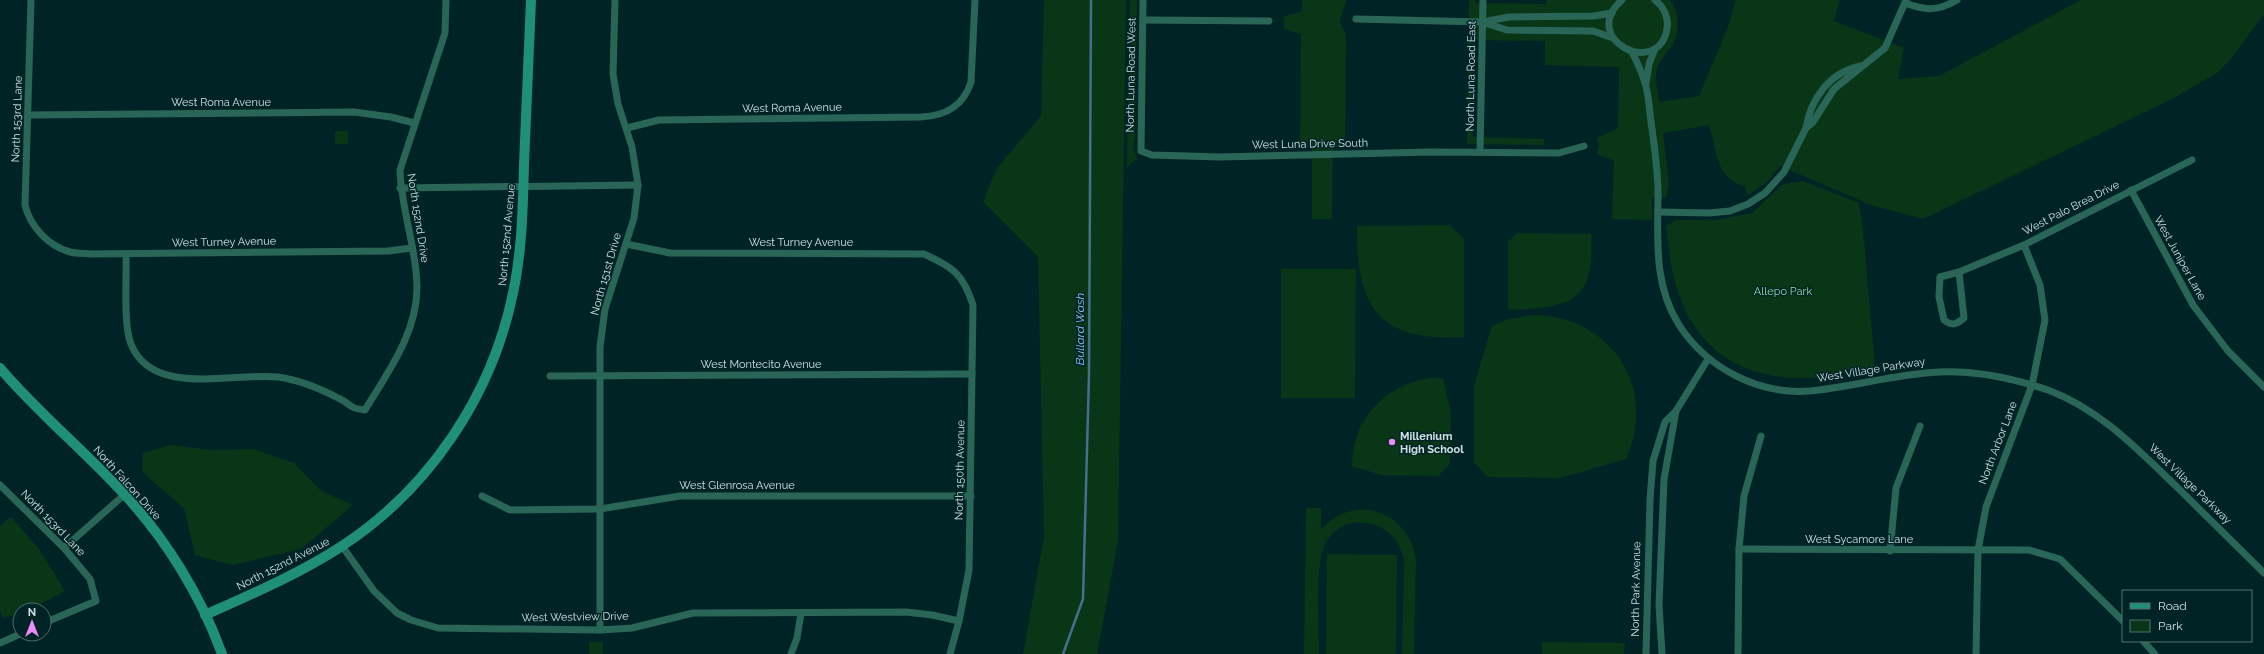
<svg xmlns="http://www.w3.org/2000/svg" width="2264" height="654" font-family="Raleway,sans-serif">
<rect width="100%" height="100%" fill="#002426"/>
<g fill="#093617">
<path d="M1044,0H1126L1118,541L1097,654H1023L1044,537L1038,257L983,202L997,168L1041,116Z"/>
<path d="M1130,0H1137L1135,139L1133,147L1137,159L1127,167Z"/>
<path d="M1302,0H1346L1340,22L1346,35L1345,146L1333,147L1332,219H1312V147H1300L1301,34L1284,29V17L1302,11Z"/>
<path d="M1469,0H1475V3L1546,4V0H1670C1680,12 1680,34 1671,47C1666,54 1660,60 1657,68C1654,77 1658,93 1659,102L1699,96L1728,27L1736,0H1840L1834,21L1904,48L1898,79L1939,76L2081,0H2264V14L2230,60L2217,73L2172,99L1923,219L1871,205L1780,166L1768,181L1748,195L1744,186C1715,178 1717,150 1709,125L1663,133L1669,184L1666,198H1652V220L1612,219L1614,161L1597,154L1599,146L1597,138L1618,128L1619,67L1545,65V41L1474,40L1473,137L1544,139V145L1467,144Z"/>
<rect x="335" y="131" width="13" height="13"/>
<path d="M1803,181L1859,203L1863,229L1875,366C1793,391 1706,382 1677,289C1670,269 1669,247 1666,226L1676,220H1715L1752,213L1783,184Z"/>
<path d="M1450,225L1464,239V337C1378,342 1356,307 1357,226Z"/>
<path d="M1517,233L1591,234C1595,304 1570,307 1508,310V242Z"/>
<path d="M1281,269H1356L1355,398H1281Z"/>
<path d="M1533,315C1611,316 1658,387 1626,459L1560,478L1488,477L1474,462V386L1492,326L1509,319Z"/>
<path d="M1430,378H1443L1451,413L1450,464L1438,476L1381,475L1352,466C1352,419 1385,385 1430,378Z"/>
<path d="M171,445L211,450L253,449L294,463L321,491L353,505L301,549L233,565L195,555L184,508L142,472L143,453Z"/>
<path d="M1306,508H1321V529C1354,493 1408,510 1416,559L1414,654H1402L1404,561C1399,520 1341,506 1324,547C1315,567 1319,629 1319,654H1304Z"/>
<path d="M11,517L39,549L65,591L29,610H20V613L3,618L0,611V526Z"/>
<path d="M1327,554L1397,555L1396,654H1326Z"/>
<rect x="589" y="642" width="14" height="12"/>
<path d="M1542,642L1625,643L1624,654H1542Z"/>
</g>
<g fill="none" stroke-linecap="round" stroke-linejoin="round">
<path stroke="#446f8e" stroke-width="2.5" d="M1063,654L1083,599L1089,375L1091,0"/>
<g stroke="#2a6657" stroke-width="7">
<path d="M31,0L25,205C30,226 48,246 70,252C77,254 85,253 92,254L388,251L412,248"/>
<path d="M1143,0L1141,151L1152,155L1221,157L1432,152L1559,153L1584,146"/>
<path d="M1622,0C1578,39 1658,79 1667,29C1669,18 1664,7 1655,0"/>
<path d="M1905,3C1926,11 1938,11 1957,0"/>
<path d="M1356,19L1482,22L1509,17L1594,16L1612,13"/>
<path d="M1143,20L1269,21"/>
<path d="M1485,23L1507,30L1593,31L1613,38"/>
<path d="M1632,52C1637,62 1642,72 1645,83C1649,95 1649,109 1651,121C1654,145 1658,169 1658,193C1658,239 1653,284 1679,325C1707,368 1758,395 1810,391C1853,387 1895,374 1939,372C1977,370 2012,378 2048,390C2101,410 2138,450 2178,488C2206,516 2235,544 2264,573"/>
<path d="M1646,83L1649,64L1655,49"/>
<path d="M28,115L354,112L391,117L414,123"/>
<path d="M627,128L659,120L921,117C945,116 963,107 971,82L975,0"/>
<path d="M1806,128C1811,98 1830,72 1861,66"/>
<path d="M1480,152L1483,0"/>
<path d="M400,188L638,185"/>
<path d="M2131,190L2193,305L2228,351L2264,387"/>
<path d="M1658,212L1709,213L1730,211L1748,204L1765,193L1784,172L1806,128L1813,122L1834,89L1885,48L1906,0"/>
<path d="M626,244L670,253L924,254C953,267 963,274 973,305L969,570L959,621L950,654"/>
<path d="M126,254C127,277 123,324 131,344C152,398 234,372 278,377C300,380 319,388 338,398C352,404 347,408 365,410C388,372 418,332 417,285C416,246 401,209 400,170L445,33L446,0"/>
<path d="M1959,272L1964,318C1956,325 1952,326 1944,320L1939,297L1940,277L1959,272L2024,245L2192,160"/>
<path d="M550,376L972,374"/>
<path d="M0,485L64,548L90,579L96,601L44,623"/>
<path d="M482,496L510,510L600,509L680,496H971"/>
<path d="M342,546L374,591L397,613L411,620L438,628L600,630L632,628L693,613L906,612L932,615L959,621"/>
<path d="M64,548L125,494"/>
<path d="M1739,549L2029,550L2060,559L2123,621"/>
<path d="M1890,551L1896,488L1920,426"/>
<path d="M600,630V347L605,309L634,218L638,185L632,147L618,104L613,74L615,0"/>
<path d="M2143,641L2155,654"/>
<path d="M0,643L20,634"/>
<path d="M791,654L797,638L801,613"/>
<path d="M1646,654L1650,500L1653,461L1665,422L1676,411L1708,359"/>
<path d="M1662,654L1659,605L1664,479L1676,411"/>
<path d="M1738,654L1739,549L1744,496L1761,436"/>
<path d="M1976,654L1978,550L1986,507L2032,385L2045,320L2040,285L2024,245"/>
</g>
<g stroke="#208f78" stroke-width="10">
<path d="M0,368C38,413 84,450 124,494C166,539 201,596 222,654"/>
<path d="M205,615C252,594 299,574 342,546C429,489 492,396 513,293C522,251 523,207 524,164C526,109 529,55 531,0"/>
</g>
</g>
<circle fill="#ed8cf9" stroke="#002426" stroke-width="1.5" cx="1392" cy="442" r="4"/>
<g text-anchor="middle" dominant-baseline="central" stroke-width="3" stroke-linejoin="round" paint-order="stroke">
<g font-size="11" fill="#cce0e1" stroke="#002426">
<text transform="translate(1131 75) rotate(-89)">North Luna Road West</text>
<text transform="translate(1471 76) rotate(-89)">North Luna Road East</text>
<text x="221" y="102">West Roma Avenue</text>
<text transform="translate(792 108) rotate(-1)">West Roma Avenue</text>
<text transform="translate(17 119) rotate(-88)">North 153rd Lane</text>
<text transform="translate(1310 144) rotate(-1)">West Luna Drive South</text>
<text transform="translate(2071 208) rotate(-27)">West Palo Brea Drive</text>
<text transform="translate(418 218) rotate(81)">North 152nd Drive</text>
<text transform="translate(507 235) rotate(-85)">North 152nd Avenue</text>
<text transform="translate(224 242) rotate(-1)">West Turney Avenue</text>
<text x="801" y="242">West Turney Avenue</text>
<text transform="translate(2180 258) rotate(61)">West Juniper Lane</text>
<text transform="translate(606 274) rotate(-74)">North 151st Drive</text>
<text x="761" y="364">West Montecito Avenue</text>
<text transform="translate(1871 370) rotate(-9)">West Village Parkway</text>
<text transform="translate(1998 443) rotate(-69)">North Arbor Lane</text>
<text transform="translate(960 470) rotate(-89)">North 150th Avenue</text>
<text transform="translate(127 483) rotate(48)">North Falcon Drive</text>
<text transform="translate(2190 484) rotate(44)">West Village Parkway</text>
<text x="737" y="485">West Glenrosa Avenue</text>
<text transform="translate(53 523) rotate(46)">North 153rd Lane</text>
<text x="1859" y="539">West Sycamore Lane</text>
<text transform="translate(283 564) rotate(-27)">North 152nd Avenue</text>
<text transform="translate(1636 589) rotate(-89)">North Park Avenue</text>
<text transform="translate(575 617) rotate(-1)">West Westview Drive</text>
</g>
<g font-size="11" fill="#8cde9d" stroke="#002426">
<text x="1783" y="291">Allepo Park</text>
</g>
<g font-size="11" font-weight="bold" fill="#cce0e1" stroke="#002426" text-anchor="start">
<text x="1400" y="436">Millenium<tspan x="1400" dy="13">High School</tspan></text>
</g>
<g font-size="12" font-style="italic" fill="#8cc3fa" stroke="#002426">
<text transform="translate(1080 329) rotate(-90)">Bullard Wash</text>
</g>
</g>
<rect x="2122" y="590" width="130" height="52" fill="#002426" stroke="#526f71"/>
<rect x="2130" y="603" width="20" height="6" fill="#208f78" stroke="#526f71"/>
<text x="2158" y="610" font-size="12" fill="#cce0e1">Road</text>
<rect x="2130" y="620" width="20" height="12" fill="#093617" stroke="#526f71"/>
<text x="2158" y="630" font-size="12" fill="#cce0e1">Park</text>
<g transform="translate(32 622)"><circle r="19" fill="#002426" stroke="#526f71"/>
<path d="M0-3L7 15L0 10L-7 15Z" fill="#ed8cf9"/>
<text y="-6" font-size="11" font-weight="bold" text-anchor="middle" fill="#cce0e1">N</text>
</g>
</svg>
